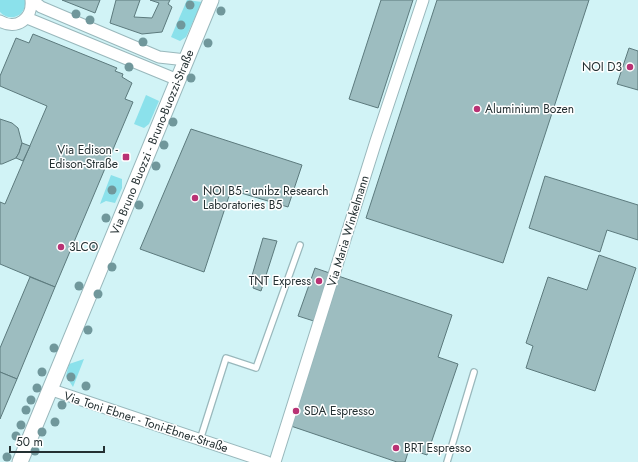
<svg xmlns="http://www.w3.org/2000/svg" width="638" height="462" font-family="Jost,sans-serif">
<rect width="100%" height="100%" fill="#d1f3f6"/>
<g fill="#8be1eb">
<path d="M0,0H25C27,16 10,23 0,12Z"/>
<path d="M187,0L202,2L186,37L180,41L171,37Z"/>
<path d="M146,95L159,101L149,124L144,128L134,124Z"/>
<path d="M111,175L122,179V188L115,203L106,201L100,204Z"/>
<path d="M84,359L73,387L66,376L69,364Z"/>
</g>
<g fill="#9dbdc0" stroke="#5c7a7d">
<path d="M62,0H100L95,13Z"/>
<path d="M116,0H140L134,17L152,18L159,3L150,0H170L168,4L172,7L162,32L142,34L110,23Z"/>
<path d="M381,0H413L378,108L349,99Z"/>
<path d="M437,0H589L503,263L366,218Z"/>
<path d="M33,34L117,68L115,71L123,74L122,77L132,83L125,99L133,102L55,287L0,264V202L5,204L47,106L0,86V76L16,38L29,43Z"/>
<path d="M629,48L638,51V90L617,84Z"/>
<path d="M0,119L12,123L18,128L22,143L19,153L16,158L2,164H0Z"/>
<path d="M191,129L302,165L288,207L231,190L204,272L140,249Z"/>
<path d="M22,143L30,146L23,161L16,158L19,153Z"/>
<path d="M545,176L638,205V240L607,230L600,252L529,228Z"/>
<path d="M263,238L277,241L261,291L253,288L255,280L251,279Z"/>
<path d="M599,255L636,268L595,391L526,368L533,346L526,343L548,277L587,290Z"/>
<path d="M315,268L452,315L438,357L458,364L427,455L409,449L405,462H397L285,424L320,323L298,316Z"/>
<path d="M30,277L55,287L17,379L0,372V348Z"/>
<path d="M0,372L17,379L0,419Z"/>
</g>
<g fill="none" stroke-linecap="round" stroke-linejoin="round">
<g stroke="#99b8bc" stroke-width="8">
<g id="service">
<path d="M200,440L226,358L256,368L300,245"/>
<path d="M447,462L474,372"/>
</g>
</g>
<g stroke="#99b8bc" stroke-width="13">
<g id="minor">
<path d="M32,0L41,7L159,57L186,60"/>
<path d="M27,18L178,80"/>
<path d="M0,21C17,31 33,18 31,0"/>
<path d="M49,389L267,462"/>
<path d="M275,462L376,141L423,0"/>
</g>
</g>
<g stroke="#99b8bc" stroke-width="17">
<g id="secondary">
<path id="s1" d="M20,462L211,0"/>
</g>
</g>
<use href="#service" stroke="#fff" stroke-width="5.5"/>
<use href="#minor" stroke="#fff" stroke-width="11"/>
<use href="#secondary" stroke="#fff" stroke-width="15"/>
</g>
<g fill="#70979b">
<circle cx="190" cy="5" r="4.5"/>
<circle cx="221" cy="11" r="4.5"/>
<circle cx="76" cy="14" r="4.5"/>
<circle cx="90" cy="20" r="4.5"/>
<circle cx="181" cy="25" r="4.5"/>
<circle cx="143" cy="42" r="4.5"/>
<circle cx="208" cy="43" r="4.5"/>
<circle cx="129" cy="67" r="4.5"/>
<circle cx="191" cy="78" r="4.5"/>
<circle cx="173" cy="122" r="4.5"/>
<circle cx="164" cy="145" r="4.5"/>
<circle cx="156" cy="166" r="4.5"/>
<circle cx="112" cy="190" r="4.5"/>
<circle cx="139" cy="205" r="4.5"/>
<circle cx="106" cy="218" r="4.5"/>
<circle cx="94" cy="245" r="4.5"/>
<circle cx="112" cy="267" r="4.5"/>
<circle cx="79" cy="286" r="4.5"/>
<circle cx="98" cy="294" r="4.5"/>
<circle cx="88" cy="330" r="4.5"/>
<circle cx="54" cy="348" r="4.5"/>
<circle cx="42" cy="372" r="4.5"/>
<circle cx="71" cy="377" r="4.5"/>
<circle cx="86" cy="386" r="4.5"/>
<circle cx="37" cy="388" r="4.5"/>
<circle cx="31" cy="400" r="4.5"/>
<circle cx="62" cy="405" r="4.5"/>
<circle cx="26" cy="410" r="4.5"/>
<circle cx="55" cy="422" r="4.5"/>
<circle cx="21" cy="425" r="4.5"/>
<circle cx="42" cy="432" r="4.5"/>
<circle cx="16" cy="436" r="4.5"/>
<circle cx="35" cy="451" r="4.5"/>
<circle cx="7" cy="457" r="4.5"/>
</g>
<g fill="#b93274" stroke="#fff" stroke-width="1.5">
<circle cx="630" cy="67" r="4"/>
<circle cx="477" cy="109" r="4"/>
<rect x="122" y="153" width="8" height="8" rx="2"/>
<circle cx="195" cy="198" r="4"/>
<circle cx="61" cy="247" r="4"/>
<circle cx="319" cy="281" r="4"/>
<circle cx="296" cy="411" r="4"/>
<circle cx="396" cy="448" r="4"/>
</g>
<g text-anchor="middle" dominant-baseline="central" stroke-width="3" stroke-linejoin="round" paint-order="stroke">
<g font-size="12" fill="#243032" stroke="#fff" text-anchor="start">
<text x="622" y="67" text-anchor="end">NOI D3</text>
<text x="485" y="109">Aluminium Bozen</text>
<text x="118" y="150" text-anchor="end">Via Edison -<tspan x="118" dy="14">Edison-Straße</tspan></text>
<text x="203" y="191">NOI B5 - unibz Research<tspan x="203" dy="14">Laboratories B5</tspan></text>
<text x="69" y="247">3LCO</text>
<text x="311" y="281" text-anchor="end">TNT Express</text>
<text x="304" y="411">SDA Espresso</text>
<text x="404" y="448">BRT Espresso</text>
</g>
<g font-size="12" fill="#243032" stroke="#fff">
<text stroke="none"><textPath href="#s1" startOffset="346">Via Bruno Buozzi - Bruno-Buozzi-Straße</textPath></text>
<text transform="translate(348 231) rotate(-73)">Via Maria Winkelmann</text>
<text transform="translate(146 422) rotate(18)">Via Toni Ebner - Toni-Ebner-Straße</text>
</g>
</g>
<path d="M10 446v6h94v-6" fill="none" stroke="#243032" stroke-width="2"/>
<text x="16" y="446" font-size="12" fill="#243032" stroke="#ffffff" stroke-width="3" paint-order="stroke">50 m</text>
</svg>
